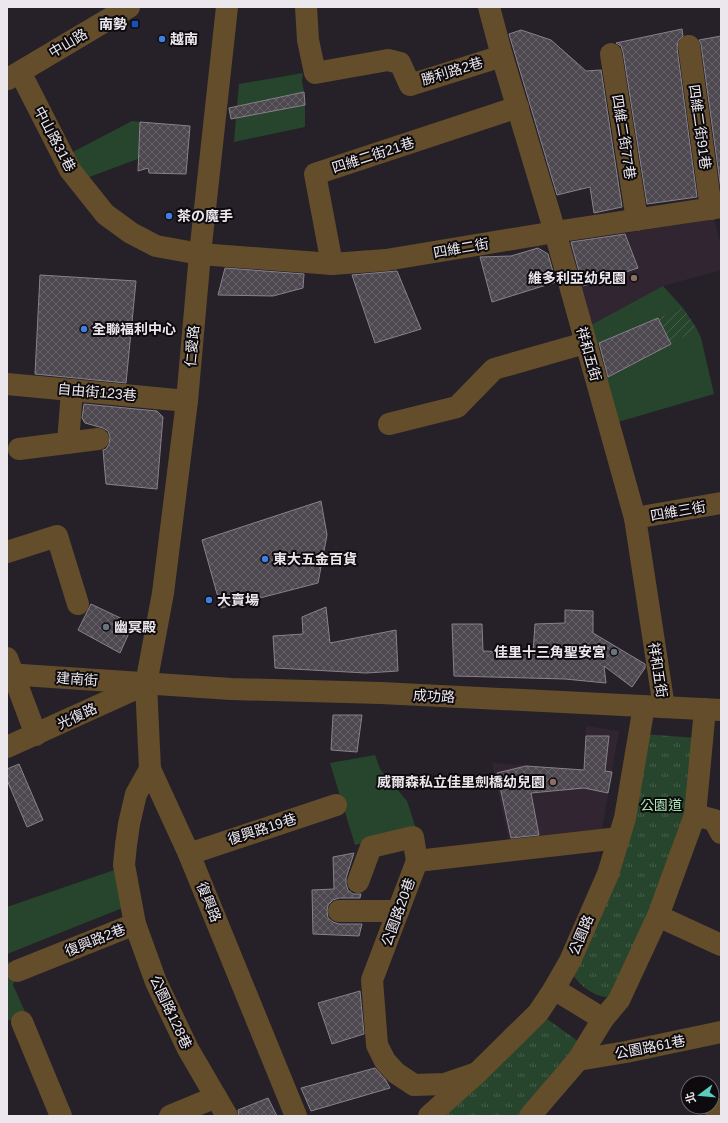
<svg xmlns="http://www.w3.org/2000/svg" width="728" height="1123" font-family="Arial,'Noto Sans TC','Noto Sans JP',sans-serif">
<defs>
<pattern id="park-tufts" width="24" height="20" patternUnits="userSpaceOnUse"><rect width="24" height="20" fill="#26452c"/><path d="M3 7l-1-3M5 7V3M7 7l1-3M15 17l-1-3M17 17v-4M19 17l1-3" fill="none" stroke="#46604b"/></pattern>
<pattern id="garden-furrows" width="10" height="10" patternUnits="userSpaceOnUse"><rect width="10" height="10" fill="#26452c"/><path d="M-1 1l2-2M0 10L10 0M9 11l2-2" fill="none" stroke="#46604b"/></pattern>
<pattern id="building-cross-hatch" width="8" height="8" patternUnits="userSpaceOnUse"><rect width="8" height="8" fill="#4d474f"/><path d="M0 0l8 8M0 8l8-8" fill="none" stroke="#676268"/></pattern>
</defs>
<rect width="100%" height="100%" fill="#262128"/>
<g fill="#322532">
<path d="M714,219L721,246V270L663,286L589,326L566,243Z"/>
<path d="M586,726L619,731L601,836L510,847L492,763L584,770Z"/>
</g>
<g fill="#26452c">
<path d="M303,73L302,81L304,92L237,107L239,84Z"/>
<path d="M305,105V127L234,142L236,118Z"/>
<path d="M132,121L140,122L139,150L143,157L84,179L67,155Z"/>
<path d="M663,286L683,308L594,345L589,326Z"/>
<path d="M697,329L701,338L714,394L618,422L603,379Z"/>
<path d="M375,755L380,769L407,801L416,829L355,845L330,763Z"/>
<path d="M120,868L125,907L7,954V907Z"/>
<path d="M7,958L16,976L13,985L26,1014L7,1021Z"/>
</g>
<g fill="url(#park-tufts)">
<path d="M643,734L697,738L689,815L618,992C615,993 610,997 606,997C593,996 579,984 572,974Z"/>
<path d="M543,1016L579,1042L524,1116H436Z"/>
</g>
<path fill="url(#garden-furrows)" d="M683,308L697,329L671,344L658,318Z"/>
<g fill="url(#building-cross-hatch)" stroke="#88818a">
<path d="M682,29L683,36L678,41L677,48L697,197L647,204L623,52L621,46L616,43Z"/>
<path d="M521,30L551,40L586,71L601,70L622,207L594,213L590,187L557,195L509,34Z"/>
<path d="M721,36V190L701,44L699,40Z"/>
<path d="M304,92L305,105L231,119L229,108Z"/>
<path d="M140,122L190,126L186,174L149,173L148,168L138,171Z"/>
<path d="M625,234L638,268L583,286L571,242Z"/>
<path d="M538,248L548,254L556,282L492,302L480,257L511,256Z"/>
<path d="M225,268L304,274L303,288L273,296L218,295Z"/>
<path d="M397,271L421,329L375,343L352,275Z"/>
<path d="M40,275L136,281L126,383L35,374Z"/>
<path d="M658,318L671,344L608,377L599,343Z"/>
<path d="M84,404L157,411L163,417L157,489L106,484L103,450L106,449L109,444L110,437L108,431L103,428L85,423L82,418Z"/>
<path d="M321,501L327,535L318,583L221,608L202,540Z"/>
<path d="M91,604L133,624L120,653L78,630Z"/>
<path d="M326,607L330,643L396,630L398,671L366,673L275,668L273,636L303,634L302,617Z"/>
<path d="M565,610L593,611V633L645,664V668L632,687L604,666L606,683L565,679L454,676L452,624H482L483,651L533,653L535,624L565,623Z"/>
<path d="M333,715H362L357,752L331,750Z"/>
<path d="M586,736H609L605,771L612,772L608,793L584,788L531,793L539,835L511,838L497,773L526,766L584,770Z"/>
<path d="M19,764L43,820L27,827L7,780V769Z"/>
<path d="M354,853L346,878V884L348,890L353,894H361L360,898H339L333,900L328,905L327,911L328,918L333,922L339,924H362L359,936L313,934L312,890L334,889L333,857Z"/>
<path d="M360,991L364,1034L332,1044L318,1003Z"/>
<path d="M375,1068L385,1079L390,1088L311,1111L301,1088Z"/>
<path d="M268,1098L277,1116H239L238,1110Z"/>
</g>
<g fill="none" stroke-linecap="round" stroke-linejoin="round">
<g stroke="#644d2b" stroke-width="22">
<path d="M227,7L200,254L187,401L163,593L146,684L150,769L189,854L296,1116"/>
<path d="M306,7L308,40L315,73L388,60L400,63L410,85L502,56"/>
<path d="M489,7L502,56L555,232L635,518L664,707"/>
<path d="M689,46L711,209"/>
<path d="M611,54L637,220"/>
<path d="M20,72L70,170L105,214L131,233L156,246L200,254L332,264L386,260L555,232L721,207"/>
<path d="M8,79L129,7"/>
<path d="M332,264L315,174L518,107"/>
<path d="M7,384L187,401"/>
<path d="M389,424L457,407L494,369L585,343"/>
<path d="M68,443L72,390"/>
<path d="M19,449L98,439"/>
<path d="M635,518L721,503"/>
<path d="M7,552L57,536L78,604"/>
<path d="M7,658L36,735"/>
<path d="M7,674L231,689L381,693L721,710"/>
<path d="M7,747L144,685"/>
<path d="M150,769L136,794L129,824L126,845L124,865L135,924L156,982L188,1049L227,1116"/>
<path d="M695,815L714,820L721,833"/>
<path d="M189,854L336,805"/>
<path d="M358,882L371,847L413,837L417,861"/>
<path d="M339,911H398"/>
<path d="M658,916L721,945"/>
<path d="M17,971L135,924"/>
<path d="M554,989L603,1019"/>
<path d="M22,1022L61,1116"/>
<path d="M578,1060L626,1052L721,1032"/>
<path d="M477,1073L445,1084L414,1085L396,1073L385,1061L377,1045L372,980L417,861L619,838"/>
<path d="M170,1116L216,1097"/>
<path d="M429,1116L477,1073L538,1013L554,989L570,961L608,874L625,818L644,706"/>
<path d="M530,1116L578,1060L603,1019L619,1000L658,916L695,815L705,709"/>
<path d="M716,1116L721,1109"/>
</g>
</g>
<rect fill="#1a4fb4" stroke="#0e0b0f" stroke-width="1.5" x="131" y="20" width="8" height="8" rx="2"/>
<g fill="#3f7fe0" stroke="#0e0b0f" stroke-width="1.5">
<circle cx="162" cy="39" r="4"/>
<circle cx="169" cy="216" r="4"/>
<circle cx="84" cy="329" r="4"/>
<circle cx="265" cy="559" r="4"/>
<circle cx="209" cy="600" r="4"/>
</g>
<g fill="#8d6e63" stroke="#0e0b0f" stroke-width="1.5">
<circle cx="634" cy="278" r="4"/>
<circle cx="553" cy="782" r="4"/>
</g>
<g fill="#6b7280" stroke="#0e0b0f" stroke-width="1.5">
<circle cx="106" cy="627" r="4"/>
<circle cx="614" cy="652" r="4"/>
</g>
<g text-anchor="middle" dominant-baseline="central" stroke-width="4" stroke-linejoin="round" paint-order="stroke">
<g font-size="14" font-weight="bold" fill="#ebe7ec" stroke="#0e0b0f" text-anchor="start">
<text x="127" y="24" text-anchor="end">南勢</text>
<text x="170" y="39">越南</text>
<text x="177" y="216">茶の魔手</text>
<text x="626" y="278" text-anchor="end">維多利亞幼兒園</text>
<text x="92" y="329">全聯福利中心</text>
<text x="273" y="559">東大五金百貨</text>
<text x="217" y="600">大賣場</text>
<text x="114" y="627">幽冥殿</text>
<text x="606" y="652" text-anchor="end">佳里十三角聖安宮</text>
<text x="545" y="782" text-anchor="end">威爾森私立佳里劍橋幼兒園</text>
</g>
<g font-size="14" fill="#ebe7ec" stroke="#0e0b0f">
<text transform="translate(68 43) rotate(-31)">中山路</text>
<text transform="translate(452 71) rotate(-17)">勝利路2巷</text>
<text transform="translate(700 127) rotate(82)">四維二街91巷</text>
<text transform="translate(624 137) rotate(81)">四維二街77巷</text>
<text transform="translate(55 139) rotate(62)">中山路31巷</text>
<text transform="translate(373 155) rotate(-18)">四維二街21巷</text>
<text transform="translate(461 248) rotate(-10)">四維二街</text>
<text transform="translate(192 346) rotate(-85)">仁愛路</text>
<text transform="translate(589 354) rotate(74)">祥和五街</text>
<text transform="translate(97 392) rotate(5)">自由街123巷</text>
<text transform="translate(678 511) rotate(-10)">四維三街</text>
<text transform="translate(658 670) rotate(81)">祥和五街</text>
<text transform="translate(77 679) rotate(4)">建南街</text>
<text transform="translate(434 696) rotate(3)">成功路</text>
<text transform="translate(77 716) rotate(-25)">光復路</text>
<text transform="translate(262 829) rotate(-18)">復興路19巷</text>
<text transform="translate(209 902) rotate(68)">復興路</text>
<text transform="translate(398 912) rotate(-70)">公園路20巷</text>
<text transform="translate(581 935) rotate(-67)">公園路</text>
<text transform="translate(95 940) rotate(-22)">復興路2巷</text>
<text transform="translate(171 1012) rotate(65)">公園路128巷</text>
<text transform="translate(650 1047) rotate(-11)">公園路61巷</text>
</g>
<g font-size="14" fill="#a6e7b2" stroke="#0e0b0f">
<text x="661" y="805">公園道</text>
</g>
</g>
<rect width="728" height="1123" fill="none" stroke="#ebe7ec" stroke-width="16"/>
<g transform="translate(700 1095) rotate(254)"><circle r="19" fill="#0e0b0f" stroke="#666367"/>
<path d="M0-3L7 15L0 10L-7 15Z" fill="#59cebf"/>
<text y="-6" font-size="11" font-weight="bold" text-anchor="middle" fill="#ebe7ec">北</text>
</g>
</svg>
